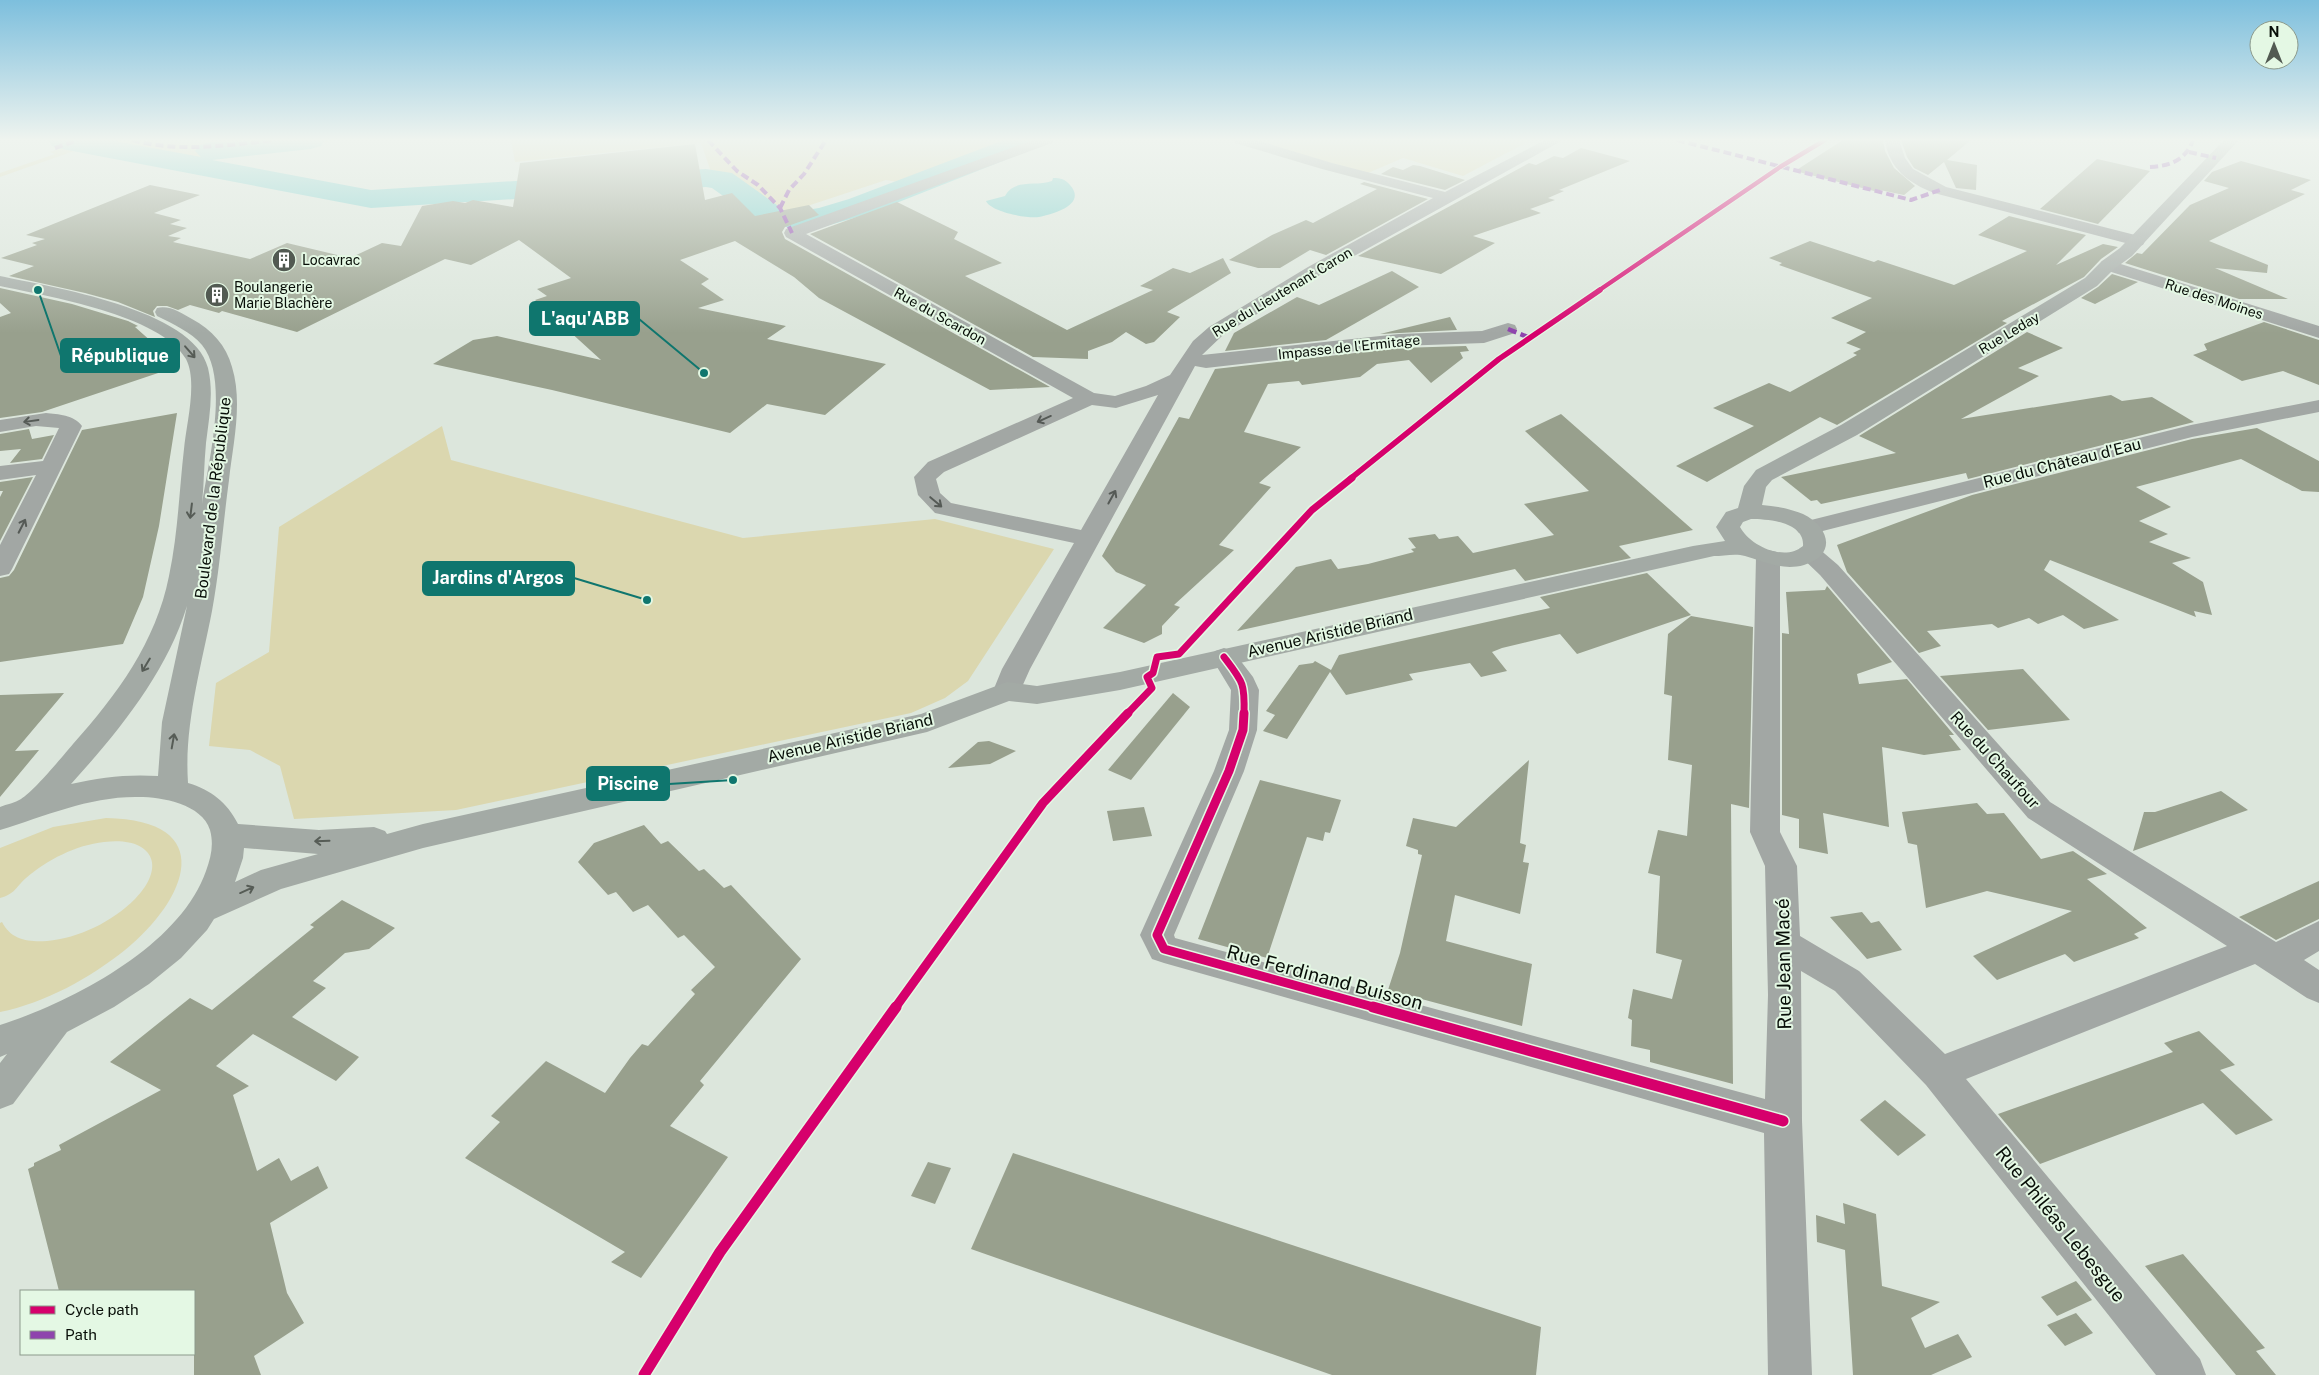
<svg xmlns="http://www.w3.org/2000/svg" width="2319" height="1375" font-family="'Public Sans',sans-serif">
<rect width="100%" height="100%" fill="#dce6dc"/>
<g fill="#dbd7af">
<path d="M44,140H342L152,165Z"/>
<path d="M511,140H1040L916,185L886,180L780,215L711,172L701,143L515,162Z"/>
<path d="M1247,140H1531L1463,176L1403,158L1368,173Z"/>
<path d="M64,147L77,150L0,177V173L55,154L50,152Z"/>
<path d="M442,426L451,460L743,538L935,519L1054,549L968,681L945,698L911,713L456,810L294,819L280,766L250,750L209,746L216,683L269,652L279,527Z"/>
<path d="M106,818C219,820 188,899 125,950C90,978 45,1003 0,1012V923L2,922C11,940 28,942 47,941C79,938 112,922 135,899C169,864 150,836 104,842C76,845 47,860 26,878C15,888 15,894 0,898V848L53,827Z"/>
</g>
<path fill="#7ecfcc" d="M1053,178C1061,178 1065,179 1070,185C1087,204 1055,214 1039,217C1028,219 991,212 986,201L1005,196C1015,178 1035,187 1052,181Z"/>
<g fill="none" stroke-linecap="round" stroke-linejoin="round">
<path fill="#7ecfcc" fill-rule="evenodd" d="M48,140H109L201,157L195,151L200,145L210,142L325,140L321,146L311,149L212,160L371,190L706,169L732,173L788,213L819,208L849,199L1004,140H1045L1041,146L871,213L823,227L797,231L784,226L775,228L764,225L712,188L706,187L371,208L62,149L52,146Z"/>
</g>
<g fill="#98a08d">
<path d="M1843,140H1883L1885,151L1894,168L1915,186L1904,195L1880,190L1878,192L1795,171Z"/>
<path d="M1901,140H1971L1947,160L1977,165L1976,190L1956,188L1944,162L1928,175L1914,168L1907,157Z"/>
<path d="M695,144L705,200L732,193L755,216L809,205L819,215L785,227L782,232L785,239L1050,387L990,390L819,298L794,277L735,241L680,260L709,279L701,284L724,300L698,308L786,326L767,339L886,364L825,415L767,404L730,433L552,390L433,364L473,340L497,336L601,360L535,300L547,296L537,289L571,278L519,240L471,265L445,259L297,332L222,311L219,313L190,305L178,310L167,306H157L153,311L155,317L118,302L85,293L9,276L34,266L1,258L37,245L32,243L45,239L26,235L150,185L200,195L154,213L181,220L170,224L187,228L168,236L181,238L173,242L250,259L287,243L350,258L382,243L401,246L422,206L453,201L465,203L473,200L513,207L520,163Z"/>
<path d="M1581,148L1630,161L1559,190L1564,191L1548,198L1555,200L1530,209L1541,213L1473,236L1495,243L1441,274L1358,256L1529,163L1536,165L1554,156L1563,158Z"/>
<path d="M2097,159L2150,171L2098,224L2040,209Z"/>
<path d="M2241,161L2311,180L2291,190L2305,194L2209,241L2268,265L2267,273L2215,268L2288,299H2239L2125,263L2137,253L2142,254L2190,205L2229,188L2204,181L2212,172Z"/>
<path d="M1413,165L1420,166L1465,180L1445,190L1381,174L1393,167L1403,170Z"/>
<path d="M1364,182L1428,199L1326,255L1310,250L1280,268H1258L1229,260L1272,235L1306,220L1313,223L1377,189L1360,184Z"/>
<path d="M897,202L958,232L954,239L1002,263L965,276L1067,330L1153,290L1140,286L1173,268L1190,273L1223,258L1231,273L1167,312L1180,317L1154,342L1146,344L1126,332L1112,342L1088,351V359L1033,357L810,234Z"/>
<path d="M2009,216L2086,235L2056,265L2103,244L2118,247L2101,259L2084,277L2002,321L2007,323L1837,425L1820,417L1707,482L1676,466L1754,426L1713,408L1769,383L1790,392L1857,355L1853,353L1861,349L1846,343L1866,332L1831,318L1872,298L1779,265L1782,263L1769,258L1810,241L1874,262L1878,260L1954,285L2027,251L1978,235Z"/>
<path d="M1392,271L1419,287L1326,340L1225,351L1234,333L1297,297L1319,305Z"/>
<path d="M2112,274L2138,282L2095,304L2081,298L2098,287Z"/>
<path d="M0,288L72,304L128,321L138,326L135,327L179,366L42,412L0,418V317L11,313L0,303Z"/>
<path d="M1450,317L1457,330L1380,334Z"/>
<path d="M2264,322L2319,340V385L2283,371L2242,381L2193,355L2207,350L2204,344Z"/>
<path d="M2027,332L2063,348L2018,368L2039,376L1961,419L2111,395L2122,401L2152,397L2194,422L1968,479L1966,473L1821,504L1817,500L1811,501L1781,477L1896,453L1859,436Z"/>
<path d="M1466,346L1469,351L1460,352L1463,358L1431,383L1409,360L1377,364L1360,377L1302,385L1299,381L1268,384L1244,432L1301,447L1259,483L1271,487L1219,545L1234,550L1174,605L1180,607L1162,626V634L1144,643L1103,628L1146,585L1116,572L1102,556L1179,417L1189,419L1215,369L1399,348Z"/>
<path d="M177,413L159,526L143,597L123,644L0,662V578L9,576L14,570L82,430Z"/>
<path d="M1561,414L1693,530L1619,546L1631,558L1525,581L1515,569L1237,631L1296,567L1331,559L1338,569L1368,564L1414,552L1411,549L1416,548L1408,538L1435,534L1439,539L1458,536L1473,553L1554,535L1524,504L1589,491L1525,431Z"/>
<path d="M2257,428L2319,461V492L2302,491L2241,459L2136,487L2171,507L2139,521L2168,534L2149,542L2191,558L2172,563L2203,582L2212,615L2194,611L2196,617L2050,560L2044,570L2119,620L2084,629L2063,615L2038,624L2029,618L1998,628L1992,624L1927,631L1941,646L1919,653L1847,572L1837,545L1972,495L2192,439Z"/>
<path d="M29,429L32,439L54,435L42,459L10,463L21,449L0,451V434Z"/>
<path d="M33,477L0,541V497L3,491H0V482Z"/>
<path d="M1647,573L1691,615L1577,654L1560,634L1502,648L1492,652L1507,671L1481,677L1470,663L1409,674L1413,680L1346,695L1330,672L1287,739L1263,731L1275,715L1266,711L1299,665L1313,663L1315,661L1331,670L1339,655L1550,608L1540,597Z"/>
<path d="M1827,586L1892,662L1857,674L1859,684L1907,679L1954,735H1949L1961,750L1924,755L1882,747L1889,827L1823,813L1828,854L1799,848V819L1782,815V633L1789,634L1786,592L1825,590Z"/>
<path d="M1691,616L1753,627L1749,808L1731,804L1733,1084L1650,1062V1050L1631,1046L1632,1020L1628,1018L1633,989L1672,999L1682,960L1656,953L1660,876L1648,873L1658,830L1687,836L1692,765L1668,760L1672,696L1664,694L1668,634Z"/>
<path d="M2023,669L2070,720L1988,730L1940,676Z"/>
<path d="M64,693L15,751L39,750L0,797V695Z"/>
<path d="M1173,693L1190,707L1131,780L1108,770Z"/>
<path d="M989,741L1016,751L990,764L948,768L978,742Z"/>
<path d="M1529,760L1520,843L1526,845L1523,862L1529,863L1520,914L1455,895L1446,941L1532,964L1522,1026L1388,990L1400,953L1422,855L1418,854V850L1406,846L1413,818L1456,827Z"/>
<path d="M1260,780L1341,800L1330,833L1325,832L1323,841L1307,837L1267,958L1198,939Z"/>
<path d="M2221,791L2248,810L2133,851L2144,812H2155Z"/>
<path d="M1977,803L1987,814L2004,813L2041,859L2073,851L2107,874L2087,879L2147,928L2134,934L2139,938L2074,962L2065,954L1997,980L1973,956L2072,911L1987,891L1926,908L1917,845L1908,843L1902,812Z"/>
<path d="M1144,807L1152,836L1113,841L1107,811Z"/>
<path d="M644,825L661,844L668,841L699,871L704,869L724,888L731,885L801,959L700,1081L704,1085L670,1126L728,1157L641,1278L611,1262L625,1252L465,1158L500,1122L491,1116L546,1061L605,1093L630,1058L642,1044L648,1046L695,994L691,990L715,967L684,935L678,938L648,905L633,912L616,892L608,895L578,862L594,843Z"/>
<path d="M2319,881V919L2276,940L2239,917Z"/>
<path d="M342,900L395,928L369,949L345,953L313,981L326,988L292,1017L359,1057L336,1081L253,1034L216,1066L249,1086L233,1095L257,1171L279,1158L291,1181L318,1166L328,1188L270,1223L287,1293L304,1323L254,1356L261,1375H194V1291H59L28,1169L34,1166V1163L61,1150L59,1145L161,1090L110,1062L190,998L212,1010L314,927L310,925Z"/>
<path d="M1862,912L1871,923L1879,921L1902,950L1867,959L1830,917Z"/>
<path d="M2199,1031L2235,1065L2220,1070L2273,1120L2236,1135L2203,1103L2040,1164L1998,1114L2173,1052L2164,1043Z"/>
<path d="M1885,1100L1926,1135L1898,1156L1860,1120Z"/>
<path d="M1013,1153L1541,1327L1536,1375H1332L971,1249Z"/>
<path d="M928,1162L951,1168L935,1204L911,1196Z"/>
<path d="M1843,1203L1876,1214L1882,1286L1940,1302L1911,1318L1925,1348L1958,1334L1972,1357L1931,1375H1853L1845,1250L1817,1242L1816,1215L1845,1224Z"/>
<path d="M2183,1254L2265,1348L2256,1351L2276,1375H2236L2145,1266Z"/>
<path d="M2076,1281L2092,1300L2057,1316L2041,1297Z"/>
<path d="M2076,1313L2093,1333L2065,1346L2047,1325Z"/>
</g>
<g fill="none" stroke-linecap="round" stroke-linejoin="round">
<g fill="#a2a7a4" fill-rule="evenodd">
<path d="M1033,140H1054L1052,143L806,234L1094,393L1115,396L1146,386L1170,375L1193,341L1209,327L1308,267L1433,198L1322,169L1235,143L1233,140H1256L1332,163L1445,192L1545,140H1563L1320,275L1223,335L1202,355L1399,334L1482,331L1508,323L1515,325L1517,329L1515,333L1484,343L1399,346L1206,368L1195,366L1030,669L1017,698L1007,700L997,698L993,691L1002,669L1074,543L935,513L918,495L914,477L928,462L1073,398L786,237L784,233L786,229ZM1158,395L1081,530L951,503L940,493L936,479L944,472L1092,405L1116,408Z"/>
<path d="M1885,140H1899L1905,158L1913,169L1946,187L2143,237L2145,241L2143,245L2137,246L1934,193C1909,183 1889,169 1885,140Z"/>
<path d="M2108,260L2319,326V338L2102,269L2099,265L2102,261Z"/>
<path d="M2319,400V412L2192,437L1807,535L1799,533L1795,528L1799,523L2191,425Z"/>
<path d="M46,413C58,414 74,415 82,426L12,569L9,574L0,576V545L36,475L0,480V466L43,461L59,428L36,426L0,432V420Z"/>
<path d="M1809,546L1818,548L1838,565L2050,802L2276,942L2319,921V951L2304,960L2319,970V1003L2307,998L2255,964L1966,1079L2200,1359L2206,1375H2156L1926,1085L1835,991L1801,971L1802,1121L1812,1375H1768L1764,1133L1164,963L1152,959L1140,935L1214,771L1229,730L1231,690L1211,657L1215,651L1224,648L1233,651L1253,677L1259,690L1257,730L1244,771L1174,935L1175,938L1765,1099L1768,995L1765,866L1750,832L1756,557L1759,552L1768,550L1777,552L1780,557V832L1797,866L1800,936L1859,971L1945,1054L2227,946L2028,818L1820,575L1797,553L1800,548Z"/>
</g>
<path fill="#a3aaa5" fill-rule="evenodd" d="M2224,140H2239L2132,256L2114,269L2097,286L1857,435L1772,480L1766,487L1762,505C1776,506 1791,509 1803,514C1830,527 1837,555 1804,565C1783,571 1765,562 1745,556C1736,553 1723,556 1714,556L1120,690L1037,704L1009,701L927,732L423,848L281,889L214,919L207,930L181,958L149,984L114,1007L67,1032L13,1104L0,1109V1063L7,1054L0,1057V1025C72,1002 180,946 206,871C211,857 214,845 210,830C202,804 162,797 139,797C90,796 46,816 0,830V807C7,804 15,803 21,799C34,791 62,757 73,744C117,695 156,642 169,576C178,534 179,492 184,449C186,425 198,382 186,359C161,315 47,296 0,286V276C51,287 194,309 208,368C214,393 209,418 206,443C204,464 204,484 202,504C208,464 230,379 202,345C191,332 173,324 157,316L155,312L157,308C170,305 181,313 192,319C212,330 226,345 232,367C243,403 233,444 229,480C223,524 220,568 212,611C201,668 184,725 188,783C211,790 227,802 238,824L319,830L374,827L385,831L387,834L423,824L921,714L1007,682L1037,686L1120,672L1693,546L1725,541L1716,527L1726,512L1738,508L1744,486L1756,470L1841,425L2085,278L2102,261L2120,248ZM1751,519C1768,519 1805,522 1803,546C1785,562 1750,546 1740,527L1743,522ZM187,606L162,722L158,776C129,774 100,777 71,784C118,732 166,674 187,606ZM244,848L318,854L261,870L235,882L243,858Z"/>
<g stroke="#8e44ad" stroke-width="4" stroke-dasharray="8 4" stroke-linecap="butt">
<path d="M132,140C180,153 227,145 276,140"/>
<path d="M708,140L737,171L758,185L780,208L792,233"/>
<path d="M1677,140L1911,200L1940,190"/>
<path d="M55,148L78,140"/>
<path d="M2189,152L2216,158"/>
<path d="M2150,167C2170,166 2186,160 2193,140"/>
<path d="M780,208L789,190L804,174L826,140"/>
</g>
<path stroke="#8e44ad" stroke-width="4.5" stroke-dasharray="9 4.5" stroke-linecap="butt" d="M1508,329L1530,338"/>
<g stroke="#e4f8e4" stroke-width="6">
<path id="cycleway-far4" d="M1598,291L1780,167L1825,140"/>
</g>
<g stroke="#e4f8e4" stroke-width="8">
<path id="cycleway-far3" d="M1350,479L1499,359L1600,290"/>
</g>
<g stroke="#e4f8e4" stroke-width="10">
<g id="cycleway-far2">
<path d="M1224,657C1243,682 1245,683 1244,714"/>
<path d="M1127,714L1152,688L1147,677L1153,673L1157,657L1179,654L1312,510L1352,478"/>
</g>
</g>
<g stroke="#e4f8e4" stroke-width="12">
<g id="cycleway-far1">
<path d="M1244,713L1243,730L1229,771L1157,935L1164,949L1377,1008"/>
<path d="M895,1008L1043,803L1128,713"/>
</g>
</g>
<g stroke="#e4f8e4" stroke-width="14">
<g id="cycleway">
<path d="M1373,1007L1783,1121"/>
<path d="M644,1375L720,1252L896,1007"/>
</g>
</g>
<use href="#cycleway-far4" stroke="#d6006c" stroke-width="4.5"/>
<use href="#cycleway-far3" stroke="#d6006c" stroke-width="5.5"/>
<use href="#cycleway-far2" stroke="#d6006c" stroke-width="7"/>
<use href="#cycleway-far1" stroke="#d6006c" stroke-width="9"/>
<use href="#cycleway" stroke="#d6006c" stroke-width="11"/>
</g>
<defs><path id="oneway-shaft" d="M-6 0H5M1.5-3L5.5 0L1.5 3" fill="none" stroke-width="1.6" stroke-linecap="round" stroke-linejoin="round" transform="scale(1.25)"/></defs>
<g stroke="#565c56">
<use href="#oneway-shaft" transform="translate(190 352) rotate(49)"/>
<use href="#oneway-shaft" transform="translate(191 511) rotate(97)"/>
<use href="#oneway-shaft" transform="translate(146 665) rotate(121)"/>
<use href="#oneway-shaft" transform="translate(173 741) rotate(-80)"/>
<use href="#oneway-shaft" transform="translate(322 841) rotate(178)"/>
<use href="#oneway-shaft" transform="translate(247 890) rotate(-24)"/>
</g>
<g stroke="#555a56">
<use href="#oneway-shaft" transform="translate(1044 419) rotate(156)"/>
<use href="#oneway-shaft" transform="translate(31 421) rotate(172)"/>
<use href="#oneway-shaft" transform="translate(1112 497) rotate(-61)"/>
<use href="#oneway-shaft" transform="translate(936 502) rotate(40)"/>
<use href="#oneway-shaft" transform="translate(22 526) rotate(-63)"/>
</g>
<linearGradient id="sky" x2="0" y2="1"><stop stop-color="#7dbfdd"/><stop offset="0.42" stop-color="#eff4ef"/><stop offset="1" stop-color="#eff4ef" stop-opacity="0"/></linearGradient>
<rect width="2319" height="333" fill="url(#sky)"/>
<defs>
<g id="building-disc" transform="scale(1.25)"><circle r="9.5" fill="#525a52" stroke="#e4f8e4"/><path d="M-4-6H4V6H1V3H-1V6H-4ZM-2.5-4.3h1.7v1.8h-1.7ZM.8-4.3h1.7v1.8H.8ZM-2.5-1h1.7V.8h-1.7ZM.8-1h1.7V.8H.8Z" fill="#fff"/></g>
</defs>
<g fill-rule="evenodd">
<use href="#building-disc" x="284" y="260"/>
<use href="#building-disc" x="217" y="295"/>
</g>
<g text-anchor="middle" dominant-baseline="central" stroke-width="4" stroke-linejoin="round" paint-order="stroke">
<g font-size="14" fill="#080e08" stroke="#e4f8e4" text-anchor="start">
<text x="302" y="260">Locavrac</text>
<text x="234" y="287">Boulangerie<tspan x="234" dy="16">Marie Blachère</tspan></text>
</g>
<g font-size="14" fill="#080e08" stroke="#e4f8e4">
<text transform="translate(1282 292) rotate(-31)">Rue du Lieutenant Caron</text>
<text transform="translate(2214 299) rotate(18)">Rue des Moines</text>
<text transform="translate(940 316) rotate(29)">Rue du Scardon</text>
<text transform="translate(2009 333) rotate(-31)">Rue Leday</text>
<text transform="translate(1349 347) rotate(-6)">Impasse de l'Ermitage</text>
</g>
<g font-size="16" fill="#080e08" stroke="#e4f8e4">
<text transform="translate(2062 463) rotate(-14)">Rue du Château d'Eau</text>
<text transform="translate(213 498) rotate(-83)">Boulevard de la République</text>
<text transform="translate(1330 633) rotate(-13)">Avenue Aristide Briand</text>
<text transform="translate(850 738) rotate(-13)">Avenue Aristide Briand</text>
<text transform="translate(1995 760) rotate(48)">Rue du Chaufour</text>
</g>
<g font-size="19" fill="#080e08" stroke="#e4f8e4">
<text transform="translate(1783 964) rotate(-91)">Rue Jean Macé</text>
<text transform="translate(1325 977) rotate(15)">Rue Ferdinand Buisson</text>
<text transform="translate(2061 1224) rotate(51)">Rue Philéas Lebesgue</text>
</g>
</g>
<path fill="none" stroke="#0f766e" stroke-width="2" d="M704 373L639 319M38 290L61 356M647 600L574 578M733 780L669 784"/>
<g fill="#0f766e" stroke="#e4f8e4" stroke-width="2">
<circle cx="704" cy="373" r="5"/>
<circle cx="38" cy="290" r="5"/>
<circle cx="647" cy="600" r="5"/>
<circle cx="733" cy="780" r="5"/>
</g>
<g fill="#0f766e" stroke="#0f766e" stroke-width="2">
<rect x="530" y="302" width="109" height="33" rx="5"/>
<rect x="61" y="339" width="118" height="33" rx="5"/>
<rect x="423" y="562" width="151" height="33" rx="5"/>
<rect x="587" y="767" width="82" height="33" rx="5"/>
</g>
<g font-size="18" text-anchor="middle" font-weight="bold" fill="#fff">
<text x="585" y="325">L'aqu'ABB</text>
<text x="120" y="362">République</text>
<text x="498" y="584">Jardins d'Argos</text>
<text x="628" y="790">Piscine</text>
</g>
<rect x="20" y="1290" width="175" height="65" fill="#e4f8e4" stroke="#8c9a8c"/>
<rect x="30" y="1306" width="25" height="8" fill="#d6006c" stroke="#8c9a8c"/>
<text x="65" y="1315" font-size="15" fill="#080e08">Cycle path</text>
<rect x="30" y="1331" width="25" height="8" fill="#8e44ad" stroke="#8c9a8c"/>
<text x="65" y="1340" font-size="15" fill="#080e08">Path</text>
<g transform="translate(2274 45)"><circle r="24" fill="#e4f8e4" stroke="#8c9a8c"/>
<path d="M0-4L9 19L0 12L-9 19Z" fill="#525a52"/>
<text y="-8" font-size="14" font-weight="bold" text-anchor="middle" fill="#080e08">N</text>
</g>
</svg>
